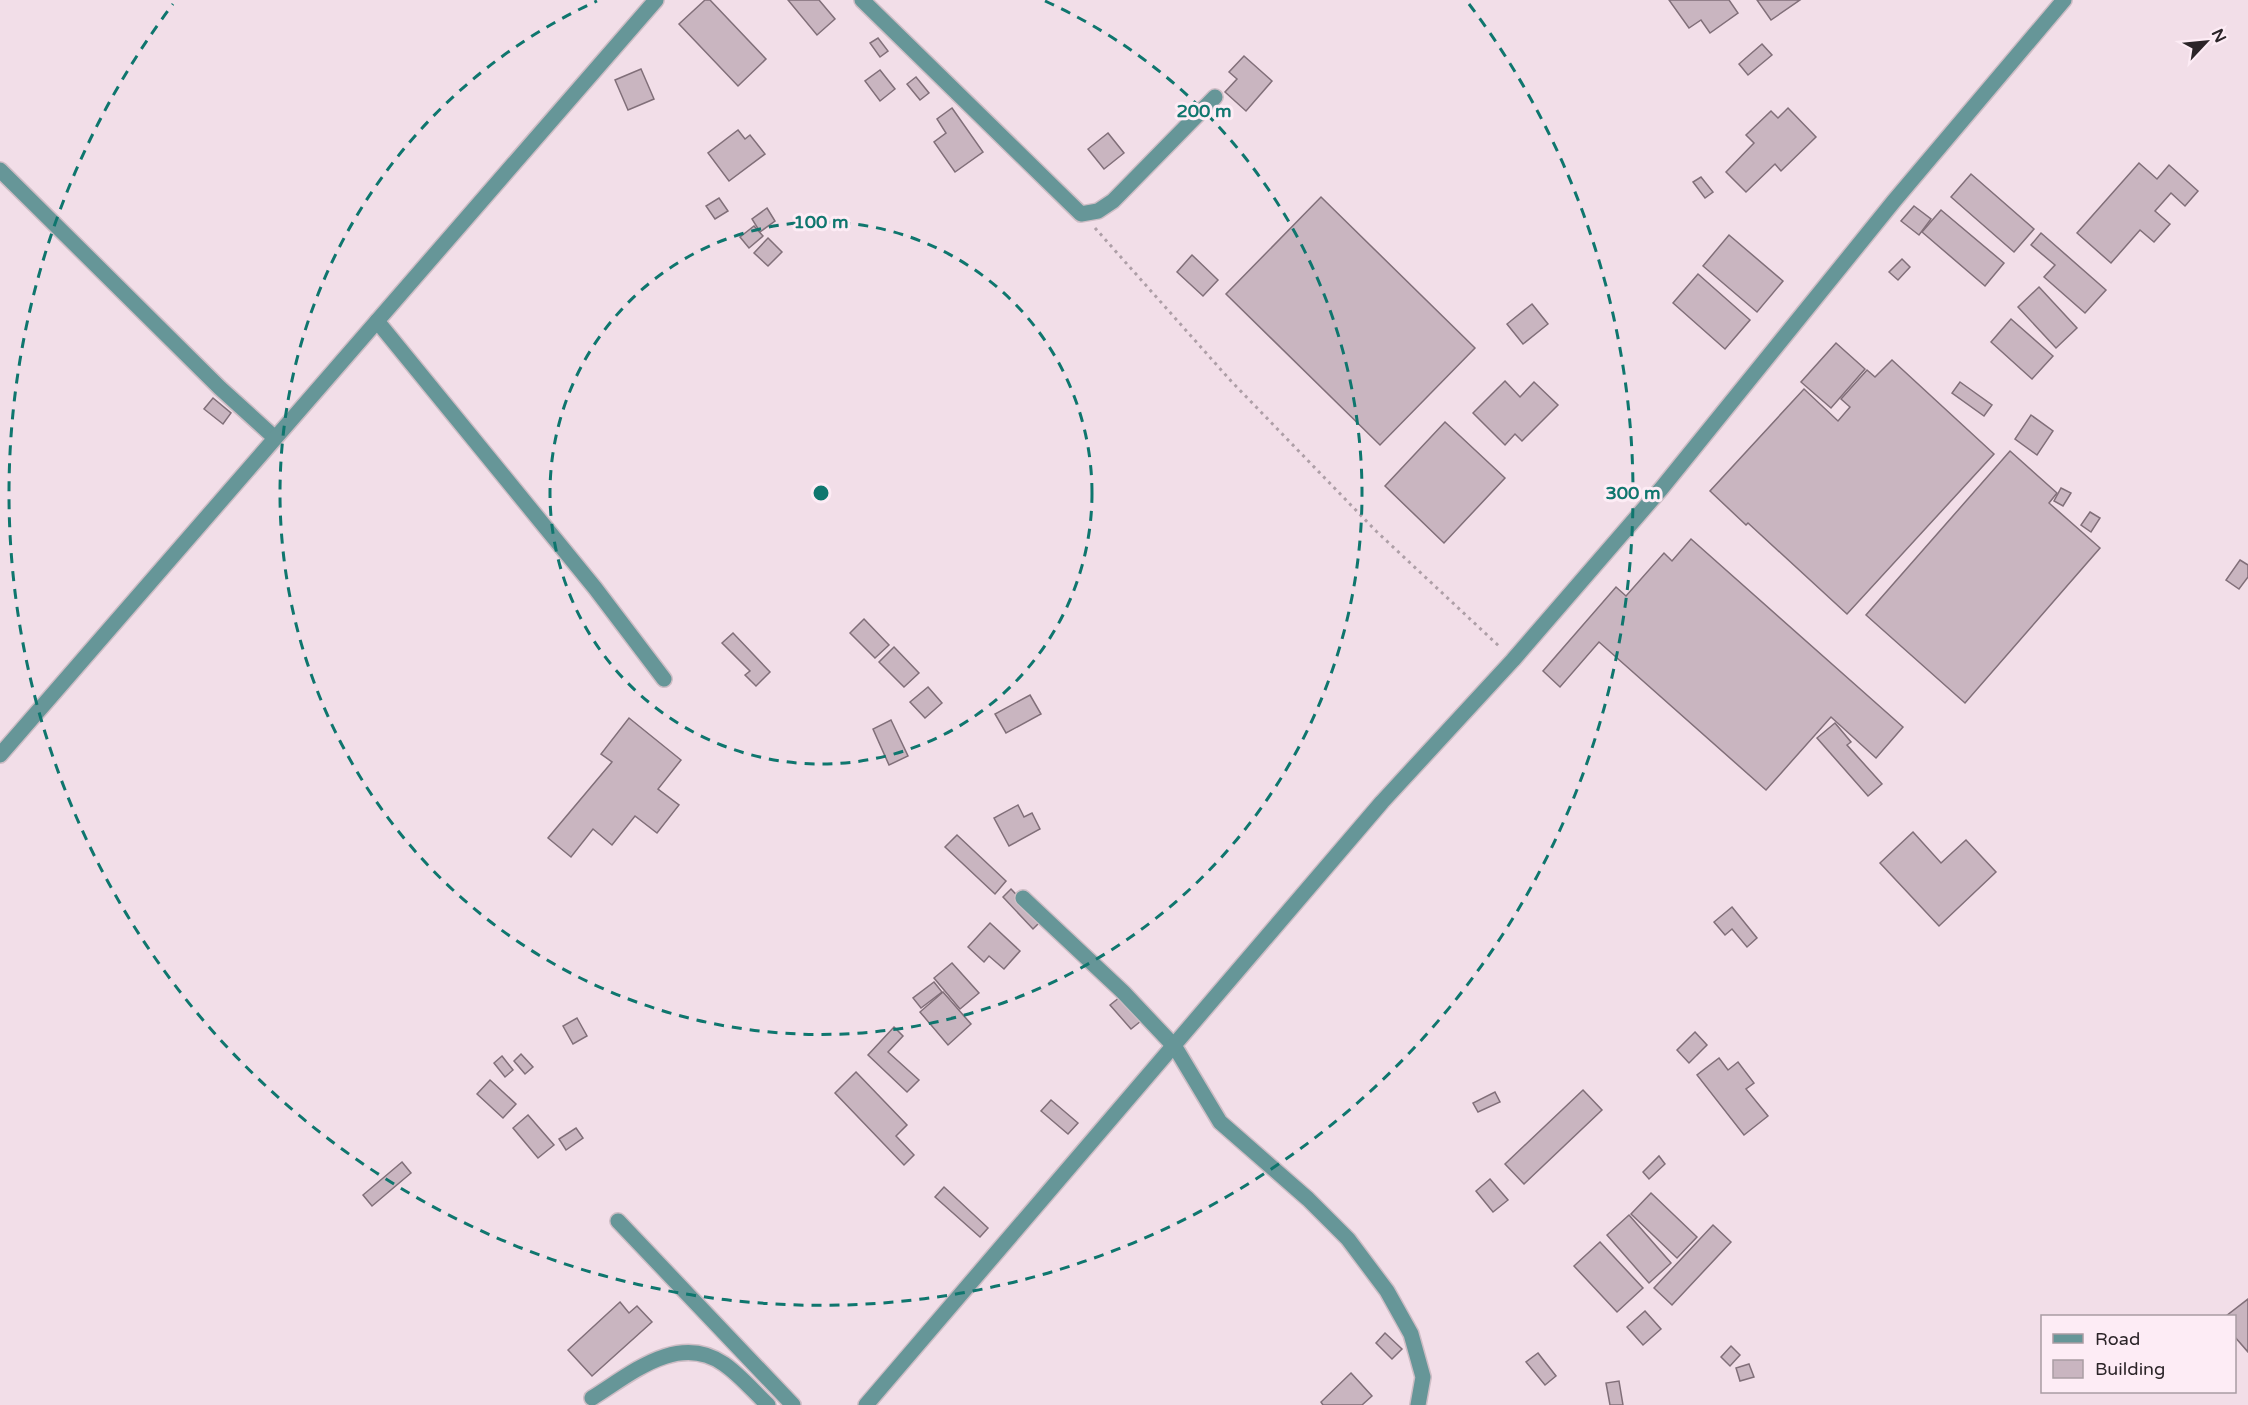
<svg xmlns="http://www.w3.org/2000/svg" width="2248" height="1405" font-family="'Varela Round',sans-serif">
<rect width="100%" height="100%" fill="#f2dee8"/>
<g fill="#c9b5c0" stroke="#816f79" stroke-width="1.5">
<path d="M705,0H710L766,59L738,86L679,24Z"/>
<path d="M788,0H819L835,19L817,35Z"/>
<path d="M1669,0H1729L1738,13L1710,33L1701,20L1689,28Z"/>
<path d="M1757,0H1800L1771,20Z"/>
<path d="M878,38L888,51L880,57L870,43Z"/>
<path d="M1762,44L1772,55L1748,75L1739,64Z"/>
<path d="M1244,56L1272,81L1246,111L1225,92L1237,79L1229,72Z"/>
<path d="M641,69L654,99L628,110L615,80Z"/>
<path d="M880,70L895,89L880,101L865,81Z"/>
<path d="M916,77L929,93L920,100L907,84Z"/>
<path d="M952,108L983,152L955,172L934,142L946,133L937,119Z"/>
<path d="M1788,108L1816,137L1781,171L1775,164L1746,192L1726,172L1754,143L1746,135L1771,111L1778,118Z"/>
<path d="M738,130L745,139L750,135L765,154L729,181L708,153Z"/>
<path d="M1108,133L1124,153L1104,169L1088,149Z"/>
<path d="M2139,163L2157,179L2169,165L2198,191L2185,206L2171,193L2155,211L2170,224L2154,242L2140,230L2111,263L2077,233Z"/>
<path d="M1971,174L2034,229L2014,252L1951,197Z"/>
<path d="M1701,177L1713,192L1705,198L1693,182Z"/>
<path d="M1321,197L1475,348L1380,445L1226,294Z"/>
<path d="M719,198L728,211L715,219L706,206Z"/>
<path d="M1914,206L1931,219L1919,235L1901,221Z"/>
<path d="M767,208L775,221L760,232L752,219Z"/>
<path d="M1941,210L2004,263L1985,286L1922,232Z"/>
<path d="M754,226L763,236L749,248L740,237Z"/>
<path d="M2041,233L2106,290L2085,313L2044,277L2055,265L2031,245Z"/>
<path d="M1729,235L1783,281L1757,312L1703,266Z"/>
<path d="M768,238L782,252L768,266L754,253Z"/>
<path d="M1192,255L1218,280L1203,296L1177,272Z"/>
<path d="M1902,259L1910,267L1898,280L1889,272Z"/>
<path d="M1698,274L1750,320L1725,349L1673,303Z"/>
<path d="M2039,287L2077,328L2056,348L2018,307Z"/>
<path d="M1532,304L1548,324L1523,344L1507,324Z"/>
<path d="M2011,319L2053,356L2032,379L1991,342Z"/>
<path d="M1836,343L1865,369L1831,408L1801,382Z"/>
<path d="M1892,360L1994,454L1847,614L1748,523L1746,525L1710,491L1804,389L1838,421L1850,407L1841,399L1867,370L1875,377Z"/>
<path d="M1505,381L1520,397L1534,382L1558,405L1522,441L1515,434L1505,445L1473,413Z"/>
<path d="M1960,382L1992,405L1984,416L1952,393Z"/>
<path d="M213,398L231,413L223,424L204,409Z"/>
<path d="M2031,415L2053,431L2037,455L2015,439Z"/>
<path d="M1445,422L1505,478L1444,543L1385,486Z"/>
<path d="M2010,451L2057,493L2049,503L2100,548L1965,703L1866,615Z"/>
<path d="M2061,488L2071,493L2063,506L2054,501Z"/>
<path d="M2090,512L2100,518L2091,532L2081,525Z"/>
<path d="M1691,539L1903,727L1876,758L1831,717L1766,790L1599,642L1560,687L1543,671L1616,587L1626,596L1664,553L1672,561Z"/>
<path d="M2240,560L2248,565V577L2239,589L2226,580Z"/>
<path d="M864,619L889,645L875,658L850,633Z"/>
<path d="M733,633L770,672L756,686L745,675L750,671L722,643Z"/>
<path d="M894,647L919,673L904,687L879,662Z"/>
<path d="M928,687L942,703L925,718L910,702Z"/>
<path d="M1030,695L1041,714L1006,733L995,714Z"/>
<path d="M629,718L681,760L658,789L679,805L657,833L635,816L612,845L593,829L571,857L548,838L612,762L601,754Z"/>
<path d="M891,720L908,756L889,765L873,729Z"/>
<path d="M1835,723L1851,742L1847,745L1882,784L1868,796L1817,738Z"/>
<path d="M1018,805L1024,817L1032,813L1040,829L1009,846L994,818Z"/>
<path d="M1913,832L1941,863L1966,840L1996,872L1939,926L1880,863Z"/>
<path d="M957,835L1006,881L995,894L945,847Z"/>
<path d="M1011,889L1041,921L1033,929L1003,897Z"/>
<path d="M1732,907L1757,938L1747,947L1732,929L1725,935L1714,922Z"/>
<path d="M990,923L1020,951L1004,969L989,956L984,962L968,947Z"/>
<path d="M952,963L979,993L960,1009L934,978Z"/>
<path d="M934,982L942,992L921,1008L913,998Z"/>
<path d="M943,992L971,1024L948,1045L920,1012Z"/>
<path d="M1120,997L1141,1021L1131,1029L1110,1005Z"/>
<path d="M577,1018L587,1036L573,1044L563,1026Z"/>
<path d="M894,1027L903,1036L888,1052L919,1080L907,1092L868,1055Z"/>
<path d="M1695,1032L1707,1045L1689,1063L1677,1050Z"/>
<path d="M521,1054L533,1067L525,1074L514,1061Z"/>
<path d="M502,1056L513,1070L505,1077L494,1063Z"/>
<path d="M1719,1058L1728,1070L1738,1062L1754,1083L1746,1089L1768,1116L1744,1135L1697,1075Z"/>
<path d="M856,1072L907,1125L896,1136L914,1155L904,1165L835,1093Z"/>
<path d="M490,1080L516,1104L503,1118L477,1094Z"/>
<path d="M1583,1090L1602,1110L1524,1184L1505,1164Z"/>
<path d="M1495,1092L1500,1102L1478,1112L1473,1103Z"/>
<path d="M1051,1100L1078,1123L1068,1134L1041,1111Z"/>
<path d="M528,1115L554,1145L538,1158L513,1128Z"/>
<path d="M576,1128L583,1138L566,1150L559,1139Z"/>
<path d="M1659,1156L1665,1164L1649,1179L1643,1172Z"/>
<path d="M402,1162L411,1173L372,1206L363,1195Z"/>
<path d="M1490,1179L1508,1200L1493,1212L1476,1191Z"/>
<path d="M944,1187L988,1228L980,1237L935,1197Z"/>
<path d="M1651,1193L1697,1237L1677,1258L1631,1214Z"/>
<path d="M1629,1215L1671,1263L1649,1283L1607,1235Z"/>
<path d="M1713,1225L1731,1242L1672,1305L1654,1288Z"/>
<path d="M1600,1242L1643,1288L1617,1312L1574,1266Z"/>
<path d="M2248,1299V1352L2234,1336V1316H2226Z"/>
<path d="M620,1302L629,1313L637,1306L652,1322L592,1376L568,1350Z"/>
<path d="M1645,1311L1661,1329L1643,1345L1627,1327Z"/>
<path d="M1385,1333L1402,1349L1392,1359L1376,1343Z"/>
<path d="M1731,1346L1740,1355L1730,1366L1721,1357Z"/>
<path d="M1538,1353L1556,1376L1545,1385L1526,1362Z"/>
<path d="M1749,1364L1754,1377L1740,1381L1736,1368Z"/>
<path d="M1351,1373L1372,1396L1362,1405H1323L1321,1402Z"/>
<path d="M1619,1381L1623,1405H1610L1606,1383Z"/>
</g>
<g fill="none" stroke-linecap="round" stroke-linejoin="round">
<g stroke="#cebdc5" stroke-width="18">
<g id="minor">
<path d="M862,0L1081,214L1098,211L1113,201L1215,97"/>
<path d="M0,170L220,388L275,438"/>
<path d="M377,321L595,588L664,679"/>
<path d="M0,755L656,0"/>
<path d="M1023,898L1123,992L1175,1047L1220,1122L1308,1199L1348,1239L1387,1291L1411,1334L1423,1377L1418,1405"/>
<path d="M618,1221L793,1405"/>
<path d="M592,1398C631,1374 678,1332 724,1364C740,1375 754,1392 768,1405"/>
<path d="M866,1405L1382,802L1513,660L1661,489L1894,201L2064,0"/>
</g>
</g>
<path stroke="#ae9fa7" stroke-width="3" stroke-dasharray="3 4.5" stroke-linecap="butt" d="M1095,228L1231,381L1376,531L1501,648"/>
<use href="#minor" stroke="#669698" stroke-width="15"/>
</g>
<g fill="none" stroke="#0f766e" stroke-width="3" stroke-dasharray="10 8">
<circle cx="821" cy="493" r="271"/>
<path d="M1045 1A541 541 0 1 1 597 1"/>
<path d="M1469 4A812 812 0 1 1 173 4"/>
</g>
<circle cx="821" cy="493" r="9" fill="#0f766e" stroke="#fdecf5" stroke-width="3"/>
<g font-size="18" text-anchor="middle" font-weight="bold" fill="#0f766e" stroke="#fdecf5" stroke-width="6" stroke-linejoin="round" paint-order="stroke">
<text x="1204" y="117">200 m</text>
<text x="821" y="228">100 m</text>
<text x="1633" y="499">300 m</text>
</g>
<rect x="2041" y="1315" width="195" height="78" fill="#fdecf5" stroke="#a99ca3" stroke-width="1.5"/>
<rect x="2053" y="1334" width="30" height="9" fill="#669698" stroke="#a99ca3" stroke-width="1.5"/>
<text x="2095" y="1345" font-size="18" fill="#2b2428">Road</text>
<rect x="2053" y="1360" width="30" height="18" fill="#c9b5c0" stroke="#a99ca3" stroke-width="1.5"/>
<text x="2095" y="1375" font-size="18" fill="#2b2428">Building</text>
<g transform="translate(2206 42) rotate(64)" stroke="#fdecf5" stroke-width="4.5" paint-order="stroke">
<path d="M0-4.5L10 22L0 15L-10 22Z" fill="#2b2428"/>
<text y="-9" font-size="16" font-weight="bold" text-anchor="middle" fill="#2b2428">N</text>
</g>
</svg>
